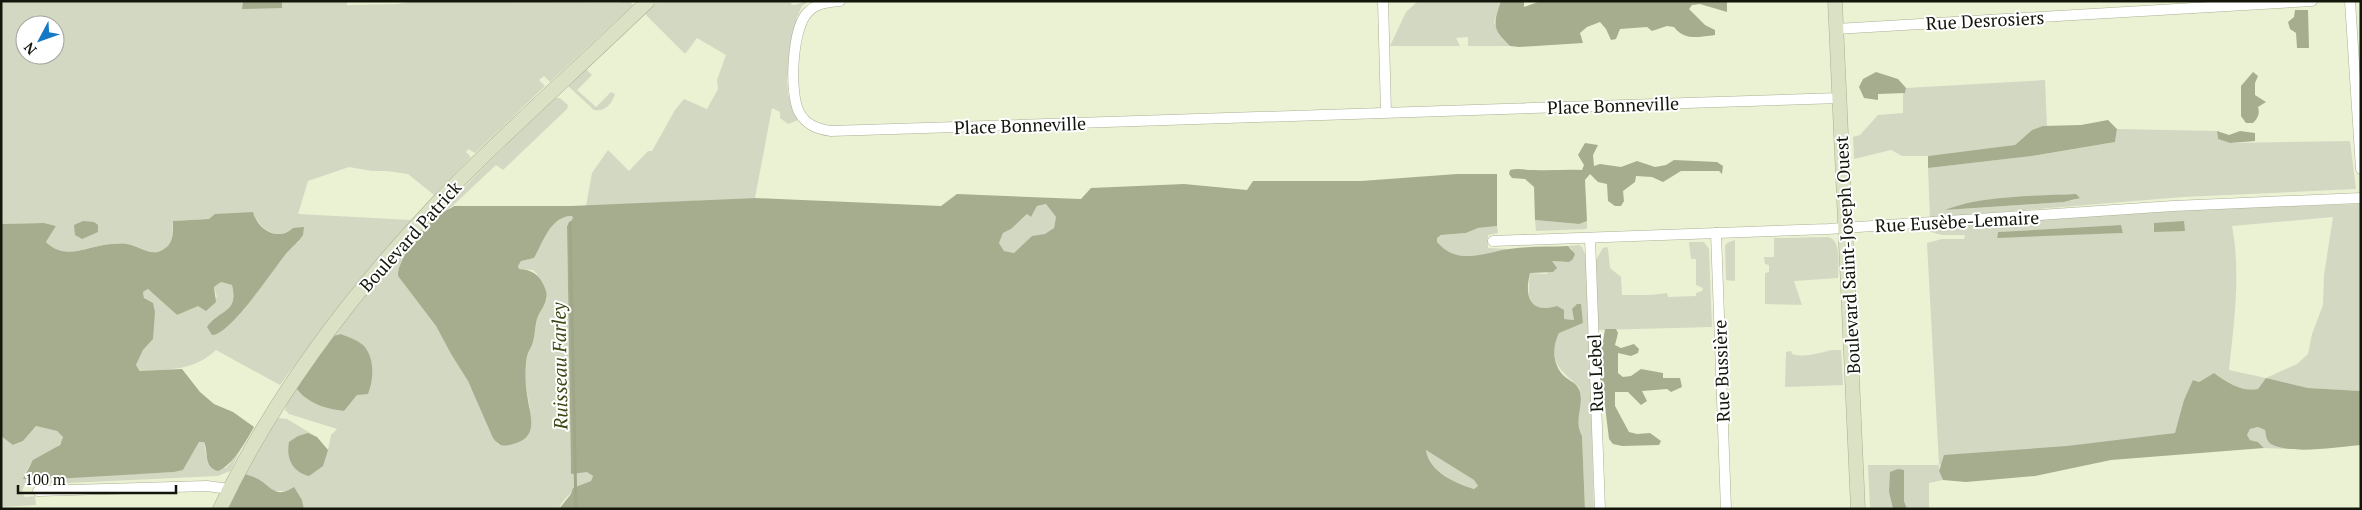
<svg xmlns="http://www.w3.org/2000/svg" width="2362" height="510" font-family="'PT Serif',serif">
<rect width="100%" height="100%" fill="#eaf2d3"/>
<g fill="#d3d8c3" fill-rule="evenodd">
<path d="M1,1H347V5L398,4L413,1L618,3L630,1L633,5L550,82L544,76L539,80L545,86L475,153L468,149L466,152L471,157L434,195L408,174L387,171H372L349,167L308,181L298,214L411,220L347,295L280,385L216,350C196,370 168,370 141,371L136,365L143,350L153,339L143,292L148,289L177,315L217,297L214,287L221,282L232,285C237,306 228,311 211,320L245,307L293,244L299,242L293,228C277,242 259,229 253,212L209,219L173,221C172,231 174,243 165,249C152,258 140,246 128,244C123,243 117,244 112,244C88,245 67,262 46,242L56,226L44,223L1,224ZM25,25H55V55H25Z"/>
<path d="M658,1H790L792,5C799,5 803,1 809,1L802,6L797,17L787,79L788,94L798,120L788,124L780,118V112L772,108L755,198L586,206L592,173L608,150L629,171L648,151H652L675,110L684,99L707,109L718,89L717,80L726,55L697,38L686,53H684L645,14Z"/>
<path d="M1418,1H1501L1494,22L1503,40L1510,46H1468V37L1456,38L1460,46H1390L1406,12Z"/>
<path d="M586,69L592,75L577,90L596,107L611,92L615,94C612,104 605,112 594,110L568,86Z"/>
<path d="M2045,80L2047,126L2032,130L2015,145L2002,147L1928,156H1902L1891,150L1854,159L1853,137L1860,135L1878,115L1903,113V93H1905L1906,88Z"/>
<path d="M555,98H560L568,105L567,109L503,170L496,165L446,212L398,276L436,326L451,354L468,381L498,445L530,408L525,381L527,355L533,343L537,319L547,299L546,291L537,274L533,270L519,269L518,266L520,261L534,258C543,242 550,216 572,216L573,218L567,226L571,473L587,471L593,476L591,481C580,485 563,497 559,509H304L302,500L287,491H272L256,478L244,474L278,418L287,419L317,437L308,433L328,450L331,435L337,429L289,414L285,410L287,403L296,388C308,404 326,409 344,411L357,395L372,366L363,346L341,334L333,336C400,250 476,173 555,98Z"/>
<path d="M2117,129L2217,131L2218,139L2230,143L2350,141L2356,189L2183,197L1930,218L1928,168L2032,156L2115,142ZM2076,194L2075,200L2064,202L1946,210C1974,196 2043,196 2076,194Z"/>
<path d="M1046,204L1056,217L1054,228L1045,235L1032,236L1014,253L1004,251L999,243L1003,233L1011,229L1027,214L1031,217L1037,206Z"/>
<path d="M2361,204V391L2308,388L2266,378L2258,389C2241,392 2228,383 2214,373L2199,382L2194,380L2175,433L1939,465V471L1943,480L1929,483V509H1907L1904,501V471L1889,492L1893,509H1870L1868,465H1939L1927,243L1942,239H1964L1965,235H1942L1927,231V227L2221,208ZM2333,217L2324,275L2323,305L2312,334L2308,354L2297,364L2266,378L2229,370C2234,322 2241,274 2232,226ZM2121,225L2123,233L1997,237L1998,232Z"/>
<path d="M1535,220L1578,224L1587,221V229L1536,231Z"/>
<path d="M1497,226L1498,233L1488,235V248L1509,249C1484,256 1457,265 1437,242V238L1441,235L1466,233L1478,228Z"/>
<path d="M1829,237C1842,242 1838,266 1838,278L1794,281L1802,305L1765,304V273L1769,272V265L1765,264L1764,257H1774V238Z"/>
<path d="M1735,240V281L1726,280L1725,246L1727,243Z"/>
<path d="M1689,242H1704L1709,249L1712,327L1598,330L1596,260L1603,248L1607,247L1608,249L1610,268L1621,277L1622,295H1651L1667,293L1668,297L1696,296V293L1702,291L1703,288L1696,285V259H1691Z"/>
<path d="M1579,245L1582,247L1587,258L1594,509H1585L1582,436C1574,423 1579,417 1581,404C1582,399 1580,392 1579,387C1560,370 1546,360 1559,332L1583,323L1572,309L1574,320L1564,319V310C1547,308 1527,313 1529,289C1529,283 1529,279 1530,273L1547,274L1551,261L1569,262L1572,249L1568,246Z"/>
<path d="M1832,350H1841L1843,385L1785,387L1786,352L1791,351L1792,354C1805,358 1819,353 1832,350Z"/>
<path d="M36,426L57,431L63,437C56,460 31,448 24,479L174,472L183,470L199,442H204L208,464L226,468L241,449L230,471L218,476L24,485L22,493L25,497L35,496L36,505L1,507V436L14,445L23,441Z"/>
<path d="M2258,427L2265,430C2268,445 2276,445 2290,449L2264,448L2258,442L2250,440L2247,435L2250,429Z"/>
<path d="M1426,449L1474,480L1478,486L1474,489C1454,483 1429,471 1426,449Z"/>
</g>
<g fill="#a5ad8e" fill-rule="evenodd">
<path d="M1501,1H1524V7L1538,2L1727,1V12L1700,4L1692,5L1689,9L1705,25L1715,30V35C1698,37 1685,41 1674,27L1667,26L1652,31L1647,27L1620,29L1616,39L1611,40L1606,29L1600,22L1587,27L1580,33L1583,43L1519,47L1510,46C1492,29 1493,24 1501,1Z"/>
<path d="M243,2H282V8L242,9Z"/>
<path d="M2295,10H2308L2309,48H2297L2296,33L2290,29L2288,22L2294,17Z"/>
<path d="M1876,72L1898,79L1906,88L1905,93L1878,94V100L1864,98L1859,87L1863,79Z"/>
<path d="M2253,72L2258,76L2255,83V95L2266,102L2258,107C2260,114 2258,118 2253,123H2246L2241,116V86Z"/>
<path d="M2108,120L2117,129L2115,142L2032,156L1928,168V156L2015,145L2032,130L2043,126L2081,125Z"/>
<path d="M2217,131L2229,135L2240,131L2255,133V141L2230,143L2218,139Z"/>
<path d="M1585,143L1598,145L1593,155L1594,166L1600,164L1621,167L1637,161L1655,167L1666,165L1674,160L1717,162L1723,166L1722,174L1719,171H1681L1663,182L1652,177L1636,176L1635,182L1623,191L1624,201L1621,206H1615L1608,201L1607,184L1598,182L1590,174L1585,180L1587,221L1579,224L1535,220L1534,187L1525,179L1512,178L1509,174L1510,170C1519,168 1525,170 1534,170C1550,171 1566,169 1582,170L1584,165L1578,155Z"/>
<path d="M1457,174H1497V226L1478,228L1466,233L1441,235L1437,238V242C1458,266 1483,253 1509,249C1528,246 1549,247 1568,246L1575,254L1573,259L1569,262L1552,261L1557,268L1553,272L1530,273C1524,297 1530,314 1557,306L1564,310V319L1574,320L1572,309L1577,304H1581L1583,323L1559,333C1552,347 1552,364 1564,376C1569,381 1578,383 1580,392C1584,408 1573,420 1582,436L1585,509H559L571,494L573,488L591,481L593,476L587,472L571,474L567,226L573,218L572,216C550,216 543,243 534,258L521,261L518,266L519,269C534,270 541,276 546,291C549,302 540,310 537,319C535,326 535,335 533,342C532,347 528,351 527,356C525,368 525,382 527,394C530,417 541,439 509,445C501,447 498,444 493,438L468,381L451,354L436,326L398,276C397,259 424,228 437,216C441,212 449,210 454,206H571L755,198L941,206L957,194L1081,199L1091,188L1184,184L1247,190L1253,181H1361ZM1046,204L1056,217L1054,228L1045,234L1032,236L1014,253L1004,251L999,243L1003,233L1011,229L1027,214L1031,217L1037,206ZM1426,450L1474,480L1478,486L1474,489C1454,483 1429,471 1426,450Z"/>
<path d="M2076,194L2080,198L2064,202L1945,210C1980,195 2037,196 2076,194Z"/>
<path d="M253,212C258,230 278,242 293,228L304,227L303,235C298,243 291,247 285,255C273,270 230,335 212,335L207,327C219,309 239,314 232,285L221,282L214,287L216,302L206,311L198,306L177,315L148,289L143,292L144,298L153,303L155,312L153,339L143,350L136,365L140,371L182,369L200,392L214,404L233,412L254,427C246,441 233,465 218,471C203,467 209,453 204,442H199L183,470L174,472L54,479H23L33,460L60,445L63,437L57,431L36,426L23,441L13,445L1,436V224L44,223L56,226L46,242C66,262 89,245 112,244C117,244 123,243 127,244C140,246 152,258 164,249C174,243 173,231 173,221L209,219L215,214Z"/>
<path d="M83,221L94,222L98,225V232L82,239L75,235L74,225Z"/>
<path d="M2184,221L2185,231L2154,232V223Z"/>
<path d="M2121,225L2123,233L1997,238L1998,232Z"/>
<path d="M1605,329H1616L1618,333L1615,345L1621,348L1634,344L1639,349L1638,353L1631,356L1618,353V373L1623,377L1631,376L1641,369L1663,373V378H1680L1682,387L1671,392L1667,389L1642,391L1647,401L1641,405L1628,392H1615V406L1629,432L1637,434L1650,433L1661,441L1659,445L1622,446L1613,444L1609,439L1605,406L1601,396L1598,346L1603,342Z"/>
<path d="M341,334C348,337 357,340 363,345C375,357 374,380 368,394L357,395L344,411C326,409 308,404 296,388L333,336Z"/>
<path d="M2214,373C2228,383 2241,392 2258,389L2266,378L2308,388L2361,391V445C2337,447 2292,455 2271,444C2266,441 2266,434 2265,430L2258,427L2250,429L2247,435L2250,440L2258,442L2264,448L2111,460L2035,476L1966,482L1943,480L1939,471L1944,455L2067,446L2175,433L2184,400L2193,380L2199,382Z"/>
<path d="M308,433L317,437L328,450L323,466L309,476C292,472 286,458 289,442L298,436Z"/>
<path d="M1898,469L1904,470V501L1907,509H1893L1889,492L1890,472Z"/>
<path d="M244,474C248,475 252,476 256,478C271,485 274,500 294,487L302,500L304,509H229L228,507Z"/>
</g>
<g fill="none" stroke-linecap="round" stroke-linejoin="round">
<path stroke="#9fa788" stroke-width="3" d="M570,223L576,509"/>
<g stroke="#a9b093" stroke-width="11">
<g id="street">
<path d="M840,1C828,2 817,3 808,12C792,28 789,92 799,112C806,125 817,129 831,131L1840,98"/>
<path d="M1383,1L1386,112"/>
<path d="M2350,1L2361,169"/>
<path d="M1836,29L2312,1"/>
<path d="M1716,233L1726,509"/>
<path d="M1590,238L1600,509"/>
<path d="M1493,241L1828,229L2173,206L2361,198"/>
<path d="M38,491L207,486L229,489"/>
</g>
</g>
<g stroke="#a9b093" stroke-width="15">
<g id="secondary">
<path d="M1835,1L1858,509"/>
<path d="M220,509C274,395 351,294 438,202C505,132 578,69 648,1"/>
</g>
</g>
<use href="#street" stroke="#fff" stroke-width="10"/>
<use href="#secondary" stroke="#dbe1c4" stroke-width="14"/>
</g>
<g text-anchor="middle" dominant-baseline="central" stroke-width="4" stroke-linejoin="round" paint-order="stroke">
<g font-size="18" fill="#13160b" stroke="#fff">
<text transform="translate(1985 20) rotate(-3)">Rue Desrosiers</text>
<text transform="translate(1613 105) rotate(-2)">Place Bonneville</text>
<text transform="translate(1020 125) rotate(-2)">Place Bonneville</text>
<text transform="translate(1957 221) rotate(-3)">Rue Eusèbe-Lemaire</text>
<text transform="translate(410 236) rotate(-48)">Boulevard Patrick</text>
<text transform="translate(1847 255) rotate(-93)">Boulevard Saint-Joseph Ouest</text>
<text transform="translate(1721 371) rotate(-92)">Rue Bussière</text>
<text transform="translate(1595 373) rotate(-92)">Rue Lebel</text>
</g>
<g font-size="19" font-style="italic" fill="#3e4713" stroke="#fff">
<text transform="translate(559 366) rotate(-91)">Ruisseau Farley</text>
</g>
</g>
<rect width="2362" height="510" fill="none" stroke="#13160b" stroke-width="5"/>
<g transform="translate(40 40) rotate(229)"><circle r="24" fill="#ffffff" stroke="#a1a29d"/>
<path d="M0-4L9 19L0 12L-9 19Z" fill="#1578c4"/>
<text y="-8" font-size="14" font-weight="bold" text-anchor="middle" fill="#13160b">N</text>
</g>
<path d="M18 485v8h158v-8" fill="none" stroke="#13160b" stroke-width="2.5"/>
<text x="25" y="485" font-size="15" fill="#13160b" stroke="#ffffff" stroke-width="4" paint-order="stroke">100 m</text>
</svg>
